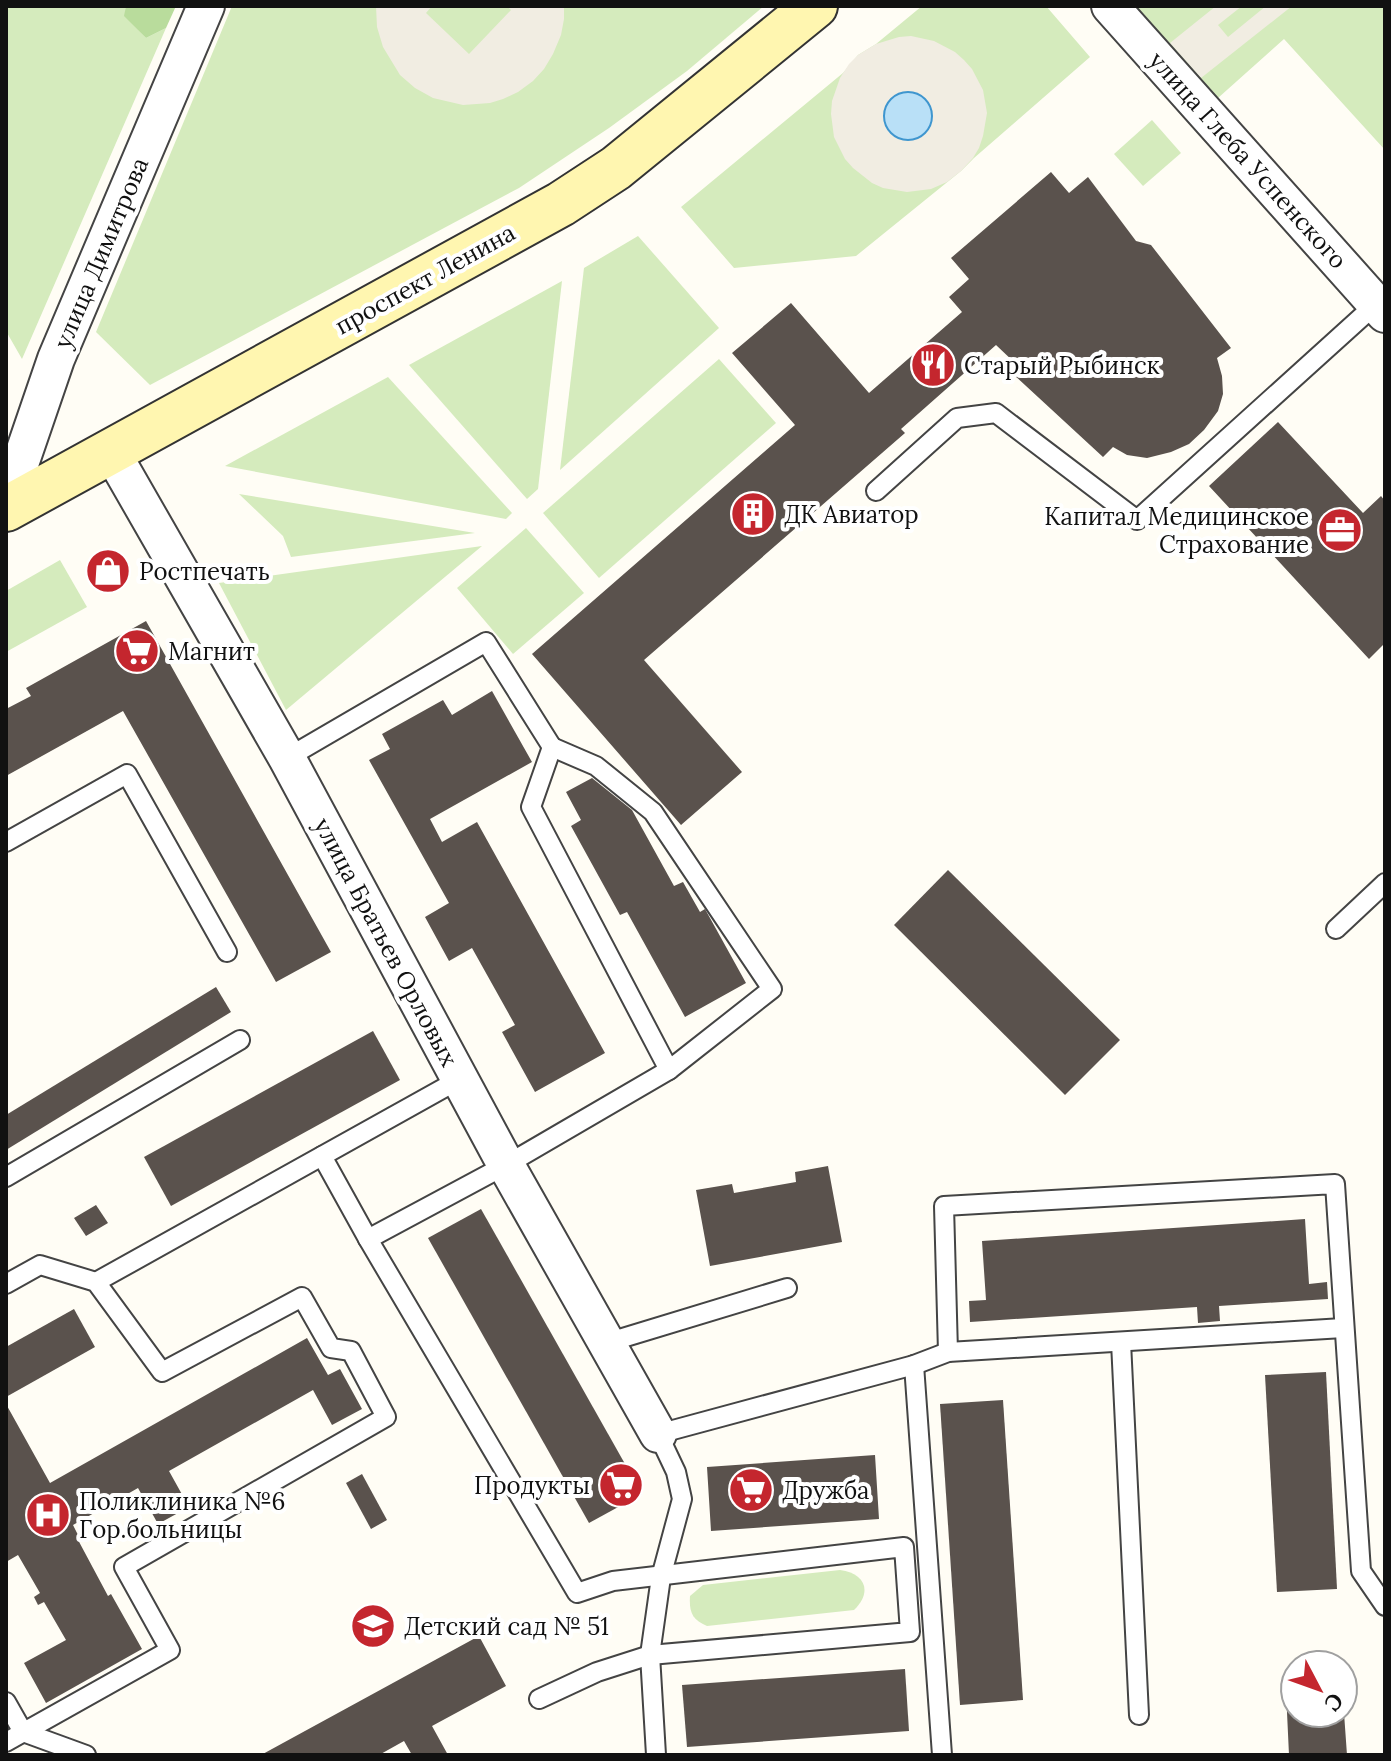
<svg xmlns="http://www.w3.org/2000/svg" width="1391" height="1761" font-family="Lora,serif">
<rect width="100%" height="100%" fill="#fffdf5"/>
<g fill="#d5ebbd">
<path d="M6,6H126L125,16L146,38L166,28L22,359L6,331Z"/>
<path d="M232,6H764L687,71L609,128L519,188L150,385L96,332Z"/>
<path d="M922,6H1046L1090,57L974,158L961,171L856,256L734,268L681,207L843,73L858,55L876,44Z"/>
<path d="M1136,6H1385V150L1284,39L1218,98Z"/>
<path d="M1152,120L1181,153L1143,186L1114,154Z"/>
<path d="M638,236L719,328L560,470L584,268Z"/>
<path d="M562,281L538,489L527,499L409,365Z"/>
<path d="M719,359L776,423L599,578L543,513Z"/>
<path d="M388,377L512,513L506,519L225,466Z"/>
<path d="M239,494L475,533L291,557L283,536Z"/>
<path d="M526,528L584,593L513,654L457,588Z"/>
<path d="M482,546L286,710L219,583Z"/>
<path d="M60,560L87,607L6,652V591Z"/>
<path d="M840,1570C865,1573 873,1592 854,1610L707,1626C692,1620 689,1612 690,1596L703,1585Z"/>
</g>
<path fill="#b9dc9c" d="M126,6H176L166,28L146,38L124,16Z"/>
<g fill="#f1ede2" fill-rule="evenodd">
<path d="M376,6H432L426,13L469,54L511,10L507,6H564V19L561,35L553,54L544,69L533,81L518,92L503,99L490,103L463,105L433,98L415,88L400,75L383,47L377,27Z"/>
<path d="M1216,6H1242L1218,25L1228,37L1266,6H1292L1201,78L1170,43Z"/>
<path d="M911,36L934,41L955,52L964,60L972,69L983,90L987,113L983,136L979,148L973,158L961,171L947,182L931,189L907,192L883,188L872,183L853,168L845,159L834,137L831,114L832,101L840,78L849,64L858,55L876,44L899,37ZM901,93L924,98L929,104L932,112L931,120L929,128L923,135H893L888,129L885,123L889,101Z"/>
</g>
<circle fill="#b9e0f7" stroke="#3f96cf" stroke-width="2" cx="908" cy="116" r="24"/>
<g fill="#5a524d">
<path d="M1051,172L1069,193L1088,177L1136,241L1151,245L1231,348L1217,358L1222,376L1223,394L1218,411L1204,430L1189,444L1171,452L1147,458L1127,455L1113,447L1103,457L1014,375L1015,363L996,345L901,429L905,433L644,660L742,772L681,825L532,654L795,425L732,353L791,303L869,393L962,312L949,297L969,279L951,258Z"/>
<path d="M1278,422L1363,513L1381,496L1385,501V643L1369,659L1209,486Z"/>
<path d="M110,558L120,576L107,584L96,565Z"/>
<path d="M146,621L331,952L276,982L123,711L6,776V709L31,696L26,688Z"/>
<path d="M492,691L532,762L430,819L442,842L477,822L605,1053L535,1092L502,1032L515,1025L472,948L449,961L425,917L449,903L369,760L390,749L382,734L443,700L452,715Z"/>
<path d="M592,778L632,810L674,886L683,882L700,912L705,909L746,983L685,1017L627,912L620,915L571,826L581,820L566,792Z"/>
<path d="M948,870L1120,1040L1065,1095L894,925Z"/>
<path d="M216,987L231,1012L6,1150V1115Z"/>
<path d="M373,1031L400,1080L171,1206L144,1157Z"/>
<path d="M828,1166L842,1242L710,1266L696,1190L732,1184L734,1193L796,1182L795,1172Z"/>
<path d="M96,1205L108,1223L86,1236L74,1218Z"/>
<path d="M481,1209L642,1494L589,1523L428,1238Z"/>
<path d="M1305,1219L1309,1284L1327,1282L1328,1299L1219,1306L1220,1321L1198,1323L1197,1307L970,1322L969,1301L986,1300L982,1241Z"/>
<path d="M74,1309L95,1347L6,1397V1347Z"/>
<path d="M307,1338L328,1375L340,1369L362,1409L332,1425L313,1390L169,1471L189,1507L158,1524L138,1488L73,1525L79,1537L77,1538L108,1596L111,1594L142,1649L46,1703L24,1663L66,1640L44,1602L38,1605L34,1597L40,1593L18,1555L6,1562V1404L50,1483Z"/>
<path d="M1326,1372L1337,1589L1277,1592L1265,1375Z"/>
<path d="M1003,1400L1023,1700L960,1705L940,1404Z"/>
<path d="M875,1455L879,1519L711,1531L707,1467Z"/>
<path d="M362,1474L387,1520L371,1529L346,1483Z"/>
<path d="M479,1636L506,1686L432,1726L448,1755H412L404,1741L379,1755H261Z"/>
<path d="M905,1669L909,1731L687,1747L682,1685Z"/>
<path d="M1286,1691H1295V1713H1344L1347,1755H1289Z"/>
</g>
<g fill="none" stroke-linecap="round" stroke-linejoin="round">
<g stroke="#444" stroke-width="22">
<g id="service">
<path d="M876,491L957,418L996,413L1137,520L1376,304"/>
<path d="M552,747L596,766L653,812L772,989L669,1070"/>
<path d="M287,758L486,642L552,747L531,807L669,1070L506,1165L368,1239"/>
<path d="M6,842L127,774L227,952"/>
<path d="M1336,929L1385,883"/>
<path d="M322,1156L368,1239L577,1593L613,1581L904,1547L910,1632L650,1655L597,1672L539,1699"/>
<path d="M6,1177L240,1040"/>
<path d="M96,1282L460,1079"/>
<path d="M6,1284L40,1265L96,1282L162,1372L302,1297L331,1348L351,1351L386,1417L124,1567L170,1650L6,1742"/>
<path d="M1121,1342L1139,1715"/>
<path d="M606,1343L787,1288"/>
<path d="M948,1352L944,1206L1335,1184L1361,1571L1385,1606"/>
<path d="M914,1365L942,1755"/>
<path d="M6,1702L23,1732L86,1755"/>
<path d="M656,1755L650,1655L661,1577L682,1499L676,1472L658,1434L914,1365L948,1352L1343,1328"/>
</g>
</g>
<g stroke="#444" stroke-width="40">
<g id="minor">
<path d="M1110,6L1385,314"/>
<path d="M111,451L287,758L506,1165L658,1434"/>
<path d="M6,505L56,359L206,6"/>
</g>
</g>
<g stroke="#333" stroke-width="48">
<path id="secondary" d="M6,509L561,204L616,168L815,6"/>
</g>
<use href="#service" stroke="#fff" stroke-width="18"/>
<use href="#minor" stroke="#fff" stroke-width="36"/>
<use href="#secondary" stroke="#fff6b0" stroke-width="44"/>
</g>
<defs>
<g id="restaurant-disc" transform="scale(2.3)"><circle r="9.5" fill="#c4262e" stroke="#fff"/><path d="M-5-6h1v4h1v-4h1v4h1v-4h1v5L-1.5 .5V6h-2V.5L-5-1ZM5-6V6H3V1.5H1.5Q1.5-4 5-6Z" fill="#fff"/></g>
<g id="building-disc" transform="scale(2.3)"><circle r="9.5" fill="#c4262e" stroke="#fff"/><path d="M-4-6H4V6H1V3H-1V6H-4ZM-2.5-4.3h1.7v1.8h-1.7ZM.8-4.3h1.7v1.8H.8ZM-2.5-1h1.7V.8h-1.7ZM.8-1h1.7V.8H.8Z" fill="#fff"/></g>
<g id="office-disc" transform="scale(2.3)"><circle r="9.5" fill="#c4262e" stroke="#fff"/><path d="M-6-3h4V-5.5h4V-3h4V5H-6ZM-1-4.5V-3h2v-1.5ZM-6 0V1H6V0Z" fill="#fff"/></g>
<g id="shop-disc" transform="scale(2.3)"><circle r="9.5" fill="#c4262e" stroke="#fff"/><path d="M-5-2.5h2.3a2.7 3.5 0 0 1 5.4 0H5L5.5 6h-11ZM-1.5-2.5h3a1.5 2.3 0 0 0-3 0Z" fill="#fff"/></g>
<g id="supermarket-disc" transform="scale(2.3)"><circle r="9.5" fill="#c4262e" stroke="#fff"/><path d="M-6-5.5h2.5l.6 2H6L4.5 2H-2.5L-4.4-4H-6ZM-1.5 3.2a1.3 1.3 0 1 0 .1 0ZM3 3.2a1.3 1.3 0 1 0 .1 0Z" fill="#fff"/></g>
<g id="hospital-disc" transform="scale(2.3)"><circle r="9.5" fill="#c4262e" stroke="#fff"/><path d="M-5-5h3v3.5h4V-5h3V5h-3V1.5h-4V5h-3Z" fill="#fff"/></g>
<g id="school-disc" transform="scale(2.3)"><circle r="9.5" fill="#c4262e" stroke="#fff"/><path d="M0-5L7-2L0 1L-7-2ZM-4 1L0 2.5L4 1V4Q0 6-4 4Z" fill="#fff"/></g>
</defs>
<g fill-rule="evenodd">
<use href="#restaurant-disc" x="933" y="365"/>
<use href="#building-disc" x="753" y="514"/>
<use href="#office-disc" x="1340" y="530"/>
<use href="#shop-disc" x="108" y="571"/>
<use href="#supermarket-disc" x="137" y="651"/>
<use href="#supermarket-disc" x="621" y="1485"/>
<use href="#supermarket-disc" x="751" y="1490"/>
<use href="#hospital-disc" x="48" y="1515"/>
<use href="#school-disc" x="373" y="1626"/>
</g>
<g text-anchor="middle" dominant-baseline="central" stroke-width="8" stroke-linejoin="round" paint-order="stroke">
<g font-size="24" fill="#111" stroke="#fff">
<text transform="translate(1248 160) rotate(48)">улица Глеба Успенского</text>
<text transform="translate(101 253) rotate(-67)">улица Димитрова</text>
<text transform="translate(425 279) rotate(-29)">проспект Ленина</text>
<text transform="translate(386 942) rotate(62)">улица Братьев Орловых</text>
</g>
<g font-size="24" fill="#111" stroke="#fff" text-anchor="start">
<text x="964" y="365">Старый Рыбинск</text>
<text x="784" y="514">ДК Авиатор</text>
<text x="1309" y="516" text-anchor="end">Капитал Медицинское<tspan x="1309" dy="28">Страхование</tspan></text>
<text x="139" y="571">Ростпечать</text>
<text x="168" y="651">Магнит</text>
<text x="590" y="1485" text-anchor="end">Продукты</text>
<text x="782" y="1490">Дружба</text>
<text x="79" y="1501">Поликлиника №6<tspan x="79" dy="28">Гор.больницы</tspan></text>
<text x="404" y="1626">Детский сад № 51</text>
</g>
</g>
<rect width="1391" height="1761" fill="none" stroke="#111111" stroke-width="16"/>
<g transform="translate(1319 1689) rotate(131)"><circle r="38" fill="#ffffff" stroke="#a0a0a0" stroke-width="2"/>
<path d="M0-6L14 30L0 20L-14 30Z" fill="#c4262e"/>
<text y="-12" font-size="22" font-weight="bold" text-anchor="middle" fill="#111111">С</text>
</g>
</svg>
